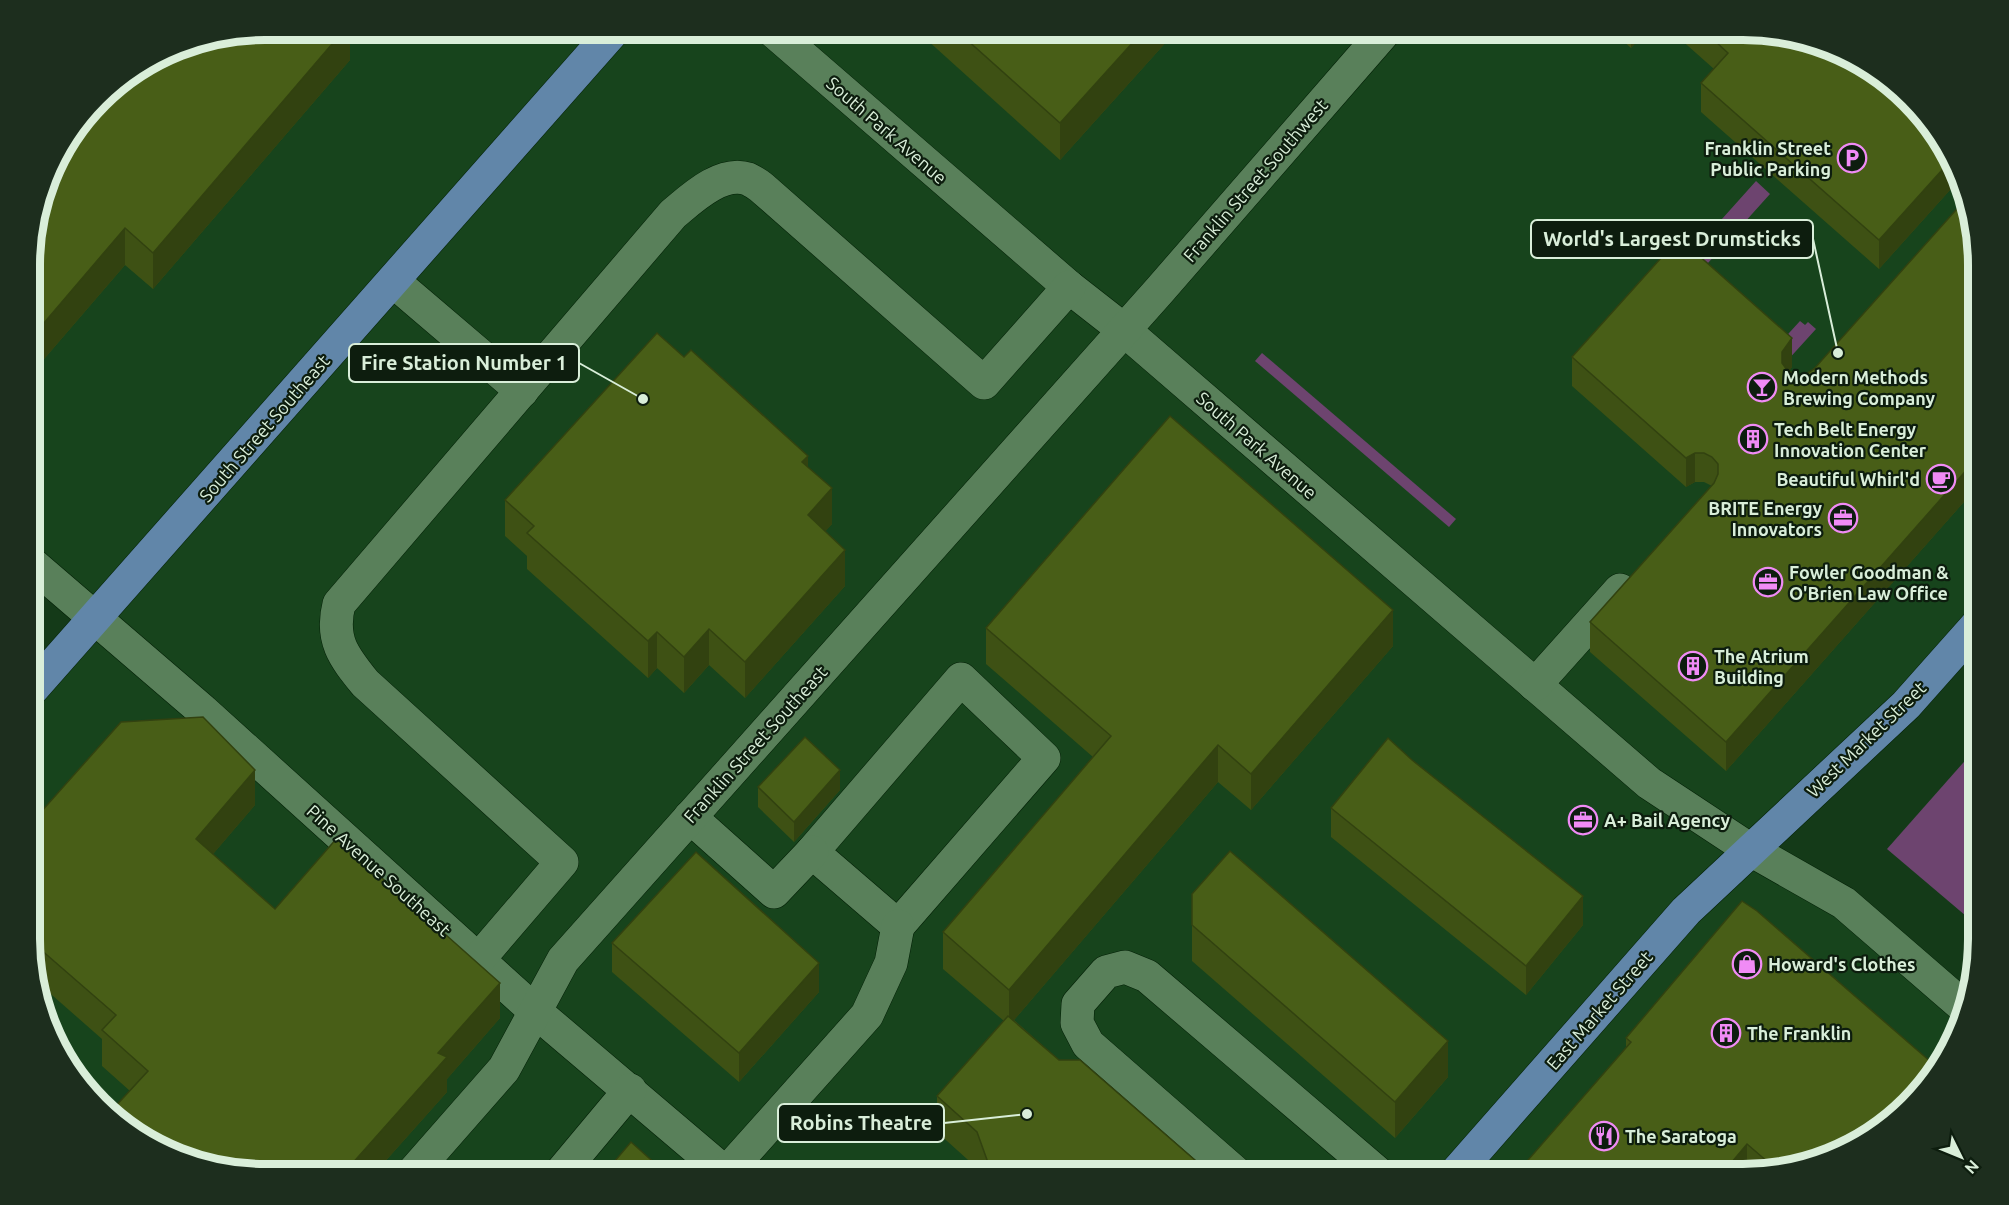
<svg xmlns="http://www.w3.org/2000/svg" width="2009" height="1205" font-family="Ubuntu,sans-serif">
<rect width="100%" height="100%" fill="#143a18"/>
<path fill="#17441c" d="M265,30H1744L1805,38L1947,147L1978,250V624L1749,849L1963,1006L1947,1058L1910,1106L1759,1175H265L204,1167L147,1143L69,1070L32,970V689L97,618L32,564V235L54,161L110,89L176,48Z"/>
<g fill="#6d446f">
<path d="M1756,181L1770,194L1699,273L1779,344L1800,321L1805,325L1808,322L1816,329L1786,362L1679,267Z"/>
<path d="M1262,353L1456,519L1449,527L1255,361Z"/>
<path d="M1978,746L1979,927L1887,849Z"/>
</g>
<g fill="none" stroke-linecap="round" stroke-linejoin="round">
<g stroke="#031f06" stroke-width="34">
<g id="minor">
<path d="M772,30L1069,287L1124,330L1649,783L1749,849L1844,903L1963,1006"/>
<path d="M393,281L522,391"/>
<path d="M32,564L203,711L536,1012L728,1175"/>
<path d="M961,679L1044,758L898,926L812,852Z"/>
<path d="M1535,685L1620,590"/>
<path d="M690,817L774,892L812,852"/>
<path d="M478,960L562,862L365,683C344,657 330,640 339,604L673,214C691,199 721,170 748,179C752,181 757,184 761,187L984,383L1069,287"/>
<path d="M726,1173L867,1015L891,963L898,926"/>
<path d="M411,1175L504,1069L563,960L1159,291L1386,30"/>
<path d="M559,1175L630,1090"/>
<path d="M1238,1175L1088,1044L1077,1023L1078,1004L1106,972L1125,967L1147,976L1380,1175"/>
</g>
</g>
<g stroke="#031f06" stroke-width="34">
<g id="major">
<path d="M32,689L614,30"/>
<path d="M1454,1175L1686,911L1906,705L1978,624"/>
</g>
</g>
<use href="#minor" stroke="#59805a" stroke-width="33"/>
<use href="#major" stroke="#6186a9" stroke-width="33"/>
</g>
<g fill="#3e5114">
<path d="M350,30V60L153,289L125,265L32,373V235Z"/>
<path d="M916,30H1177L1060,160Z"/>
<path d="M1611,30H1647L1631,48Z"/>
<path d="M1670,30H1744L1947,147L1959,184L1950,190L1879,269L1701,112V83L1714,69Z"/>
<path d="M1978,250V486L1726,771L1590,652V622L1712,486L1704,482H1695L1686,487L1572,386V357L1792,367L1789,371L1796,375L1806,374Z"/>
<path d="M808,467L832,524L825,531L845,586L745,698L709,665L684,693L657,668L648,678L527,569V556L505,536V500Z"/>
<path d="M986,628L1393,646L1251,810L1218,782L1014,1020L1059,1060L1212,1175H979L977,1168L937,1132V1096L1004,1021L943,969V932L1093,757L986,664Z"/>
<path d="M758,787L840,790L794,842L758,807Z"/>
<path d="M255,805L213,854L275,909L500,1018L447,1079V1092L373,1175H265L130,1091L102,1066V1039L36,981L32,970V822Z"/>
<path d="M1331,808L1583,925L1526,995L1331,837Z"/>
<path d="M1192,925L1448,1077L1395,1138L1192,961Z"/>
<path d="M612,943L819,992L739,1082L612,972Z"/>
<path d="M1626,1038L1862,1143L1759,1175H1750L1626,1048Z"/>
</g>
<g fill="#324210">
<path d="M344,30H350V60L153,289V253Z"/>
<path d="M1144,30H1177L1060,160V123Z"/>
<path d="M1631,30H1647L1631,48Z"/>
<path d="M1951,160L1958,181V184L1950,190L1879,269V240Z"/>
<path d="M125,228V265L32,373V337Z"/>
<path d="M1792,338V367L1782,382V352Z"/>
<path d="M1695,453V482L1686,487V458Z"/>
<path d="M808,456V492L802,462Z"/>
<path d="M1978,457V486L1726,771V742Z"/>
<path d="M832,488V524L808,551V515Z"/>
<path d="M845,550V586L745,698V662Z"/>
<path d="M1393,610V646L1251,810V774Z"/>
<path d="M709,629V665L684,693V657Z"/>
<path d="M657,632V668L648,678V641Z"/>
<path d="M1218,745V782L1009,1026V990Z"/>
<path d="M255,770V805L196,874V839Z"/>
<path d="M840,770V790L794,842V822Z"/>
<path d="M1583,896V925L1526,995V966Z"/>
<path d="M819,963V992L739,1082V1053Z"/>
<path d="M500,983V1018L447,1079V1092L373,1175H342L438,1053Z"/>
<path d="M1448,1041V1077L1395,1138V1102Z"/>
<path d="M1747,1144V1172L1745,1175H1721Z"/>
</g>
<g fill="#485e17" stroke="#324210" stroke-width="1.5">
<path d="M265,30H344L153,253L125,228L32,337V235L54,161L110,89L176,48Z"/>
<path d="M956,30H1144L1060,123Z"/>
<path d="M1703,30H1744L1805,38L1862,62L1910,99L1947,147L1951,160L1879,240L1701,83L1728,53Z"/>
<path d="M1964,201L1978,250V457L1726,742L1590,622L1714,483L1718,474V464L1712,457L1704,453H1695L1686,458L1572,357L1679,238L1792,338L1782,352V363L1787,370L1796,375L1806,374L1814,369Z"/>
<path d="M657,333L684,357L691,350L808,456L802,462L832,488L808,515L845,550L745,662L709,629L684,657L657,632L648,641L527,533L534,526L505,500Z"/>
<path d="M1170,416L1393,610L1251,774L1218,745L1009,990L943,932L1111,736L986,628Z"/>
<path d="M203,717L255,770L196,839L275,909L337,838L500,983L438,1053L447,1057L342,1175H265L204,1167L147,1143L112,1110L148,1071L102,1030L116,1015L32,942V822L121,722Z"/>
<path d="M805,737L840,770L794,822L758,787Z"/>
<path d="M1388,738L1412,760L1583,896L1526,966L1331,808Z"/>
<path d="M1230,851L1448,1041L1395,1102L1192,925V894Z"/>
<path d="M696,852L819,963L739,1053L612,943Z"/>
<path d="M1742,901L1757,911L1939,1069L1910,1106L1862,1143L1776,1169L1747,1144L1721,1175H1515L1631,1042L1626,1038Z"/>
<path d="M1008,1016L1059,1060H1080L1212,1175H996L991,1171L977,1132L937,1096Z"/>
<path d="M631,1142L668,1175H603Z"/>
</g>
<defs>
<g id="parking-ring" transform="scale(1.5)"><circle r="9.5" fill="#0d1d0e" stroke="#f08bf5" stroke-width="1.5"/><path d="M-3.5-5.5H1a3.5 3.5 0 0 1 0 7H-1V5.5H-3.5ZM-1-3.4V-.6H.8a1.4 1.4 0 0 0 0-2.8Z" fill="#f08bf5"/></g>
<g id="bar-ring" transform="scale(1.5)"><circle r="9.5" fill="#0d1d0e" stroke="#f08bf5" stroke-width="1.5"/><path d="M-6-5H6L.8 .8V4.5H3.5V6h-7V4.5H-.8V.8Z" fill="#f08bf5"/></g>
<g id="building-ring" transform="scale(1.5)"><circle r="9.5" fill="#0d1d0e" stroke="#f08bf5" stroke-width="1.5"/><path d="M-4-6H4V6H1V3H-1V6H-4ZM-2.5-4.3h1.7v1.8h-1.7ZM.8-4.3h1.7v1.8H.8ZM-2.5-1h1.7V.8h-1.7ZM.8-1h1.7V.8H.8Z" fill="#f08bf5"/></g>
<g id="cafe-ring" transform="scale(1.5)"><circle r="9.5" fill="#0d1d0e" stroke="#f08bf5" stroke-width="1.5"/><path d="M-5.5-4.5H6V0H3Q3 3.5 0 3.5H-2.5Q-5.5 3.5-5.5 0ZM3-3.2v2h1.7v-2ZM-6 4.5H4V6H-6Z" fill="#f08bf5"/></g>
<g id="office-ring" transform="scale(1.5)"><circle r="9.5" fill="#0d1d0e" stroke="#f08bf5" stroke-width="1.5"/><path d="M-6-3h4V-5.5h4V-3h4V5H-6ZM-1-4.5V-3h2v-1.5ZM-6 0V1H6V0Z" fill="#f08bf5"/></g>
<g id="shop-ring" transform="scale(1.5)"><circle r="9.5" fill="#0d1d0e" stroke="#f08bf5" stroke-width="1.5"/><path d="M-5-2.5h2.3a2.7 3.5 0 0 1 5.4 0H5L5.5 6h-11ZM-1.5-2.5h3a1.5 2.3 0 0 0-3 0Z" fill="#f08bf5"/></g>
<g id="restaurant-ring" transform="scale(1.5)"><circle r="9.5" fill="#0d1d0e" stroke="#f08bf5" stroke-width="1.5"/><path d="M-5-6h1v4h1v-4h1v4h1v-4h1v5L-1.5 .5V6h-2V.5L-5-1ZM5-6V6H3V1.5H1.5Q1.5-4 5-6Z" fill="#f08bf5"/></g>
</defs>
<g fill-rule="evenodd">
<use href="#parking-ring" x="1852" y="158"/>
<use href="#bar-ring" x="1762" y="387"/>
<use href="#building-ring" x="1753" y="439"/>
<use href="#cafe-ring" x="1941" y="479"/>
<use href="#office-ring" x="1843" y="518"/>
<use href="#office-ring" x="1768" y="582"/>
<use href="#building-ring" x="1693" y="666"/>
<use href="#office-ring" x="1583" y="820"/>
<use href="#shop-ring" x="1747" y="964"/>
<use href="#building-ring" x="1726" y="1033"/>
<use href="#restaurant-ring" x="1604" y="1136"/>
</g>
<g text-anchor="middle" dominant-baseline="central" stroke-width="4.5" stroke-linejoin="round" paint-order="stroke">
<g font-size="18" fill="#d9eed9" stroke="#0d1d0e">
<text transform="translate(887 130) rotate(41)">South Park Avenue</text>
<text transform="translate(1255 180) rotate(-49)">Franklin Street Southwest</text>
<text transform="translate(264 428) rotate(-49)">South Street Southeast</text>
<text transform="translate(1257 445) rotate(41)">South Park Avenue</text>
<text transform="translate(1866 739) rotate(-44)">West Market Street</text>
<text transform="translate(755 744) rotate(-48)">Franklin Street Southeast</text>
<text transform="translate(379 870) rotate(42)">Pine Avenue Southeast</text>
<text transform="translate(1599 1010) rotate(-49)">East Market Street</text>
</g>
<g font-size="18" font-weight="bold" fill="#d9eed9" stroke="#0d1d0e" text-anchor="start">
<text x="1831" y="148" text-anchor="end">Franklin Street<tspan x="1831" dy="21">Public Parking</tspan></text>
<text x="1783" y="377">Modern Methods<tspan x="1783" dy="21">Brewing Company</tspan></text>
<text x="1774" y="429">Tech Belt Energy<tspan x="1774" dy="21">Innovation Center</tspan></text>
<text x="1920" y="479" text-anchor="end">Beautiful Whirl'd</text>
<text x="1822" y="508" text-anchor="end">BRITE Energy<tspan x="1822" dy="21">Innovators</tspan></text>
<text x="1789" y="572">Fowler Goodman &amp;<tspan x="1789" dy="21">O'Brien Law Office</tspan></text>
<text x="1714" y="656">The Atrium<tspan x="1714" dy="21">Building</tspan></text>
<text x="1604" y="820">A+ Bail Agency</text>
<text x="1768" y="964">Howard's Clothes</text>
<text x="1747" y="1033">The Franklin</text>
<text x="1625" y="1136">The Saratoga</text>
</g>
</g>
<path d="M0 0H2009V1205H0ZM265 40H1743A225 225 0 0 1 1968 265V939A225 225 0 0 1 1743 1164H265A225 225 0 0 1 40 939V265A225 225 0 0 1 265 40Z" fill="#1d2e1e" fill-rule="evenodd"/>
<path fill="none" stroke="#d9eed9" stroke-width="8" d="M265 40H1743A225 225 0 0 1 1968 265V939A225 225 0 0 1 1743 1164H265A225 225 0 0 1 40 939V265A225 225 0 0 1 265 40Z"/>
<path fill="none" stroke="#d9eed9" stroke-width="2" d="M1838 353L1813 239M643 399L579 363M1027 1114L944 1123"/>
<g fill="#d9eed9" stroke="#0d1d0e" stroke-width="2">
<circle cx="1838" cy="353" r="6"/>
<circle cx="643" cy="399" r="6"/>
<circle cx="1027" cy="1114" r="6"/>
</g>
<g fill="#0d1d0e" stroke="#d9eed9" stroke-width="2">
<rect x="1531" y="220" width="282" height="38" rx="6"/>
<rect x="349" y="344" width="230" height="38" rx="6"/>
<rect x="778" y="1104" width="166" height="38" rx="6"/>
</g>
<g font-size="20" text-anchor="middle" font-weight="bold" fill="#d9eed9">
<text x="1672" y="246">World's Largest Drumsticks</text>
<text x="464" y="370">Fire Station Number 1</text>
<text x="861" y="1130">Robins Theatre</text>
</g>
<g transform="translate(1961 1157) rotate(133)" stroke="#0d1d0e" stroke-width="4.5" paint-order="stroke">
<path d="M0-4.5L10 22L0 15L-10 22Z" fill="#d9eed9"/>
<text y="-9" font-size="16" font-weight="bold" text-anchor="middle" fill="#d9eed9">N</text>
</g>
</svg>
